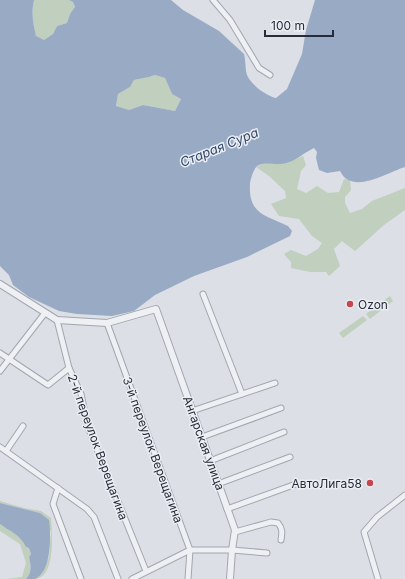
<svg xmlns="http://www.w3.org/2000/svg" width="405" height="579" font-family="Inter,sans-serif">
<rect width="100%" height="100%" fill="#dcdfe5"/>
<g fill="#c0cfbe">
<path d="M34,0H69L73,2L75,8L70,14L67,23L57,26L53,34L44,40L36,37C33,23 31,14 34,0Z"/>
<path d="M155,75L165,78L172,94L181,99L175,111L143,105L129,110L116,106L118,94L130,87L134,80L149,77Z"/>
<path d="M303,156L306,165L301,171L297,189L306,193L317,186L328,193L339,192L344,179L350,180L351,190L345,197V203L350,213L362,209L372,201L405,188V210L384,225L355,251L342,241L334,249L340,266L329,276L326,272H310L291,268V262L284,254L291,250L306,256L318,249L322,243L312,236L299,219L279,216L271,204L286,198L285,191L269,176L256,167L267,162L278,164L288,162Z"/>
<path d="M390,296L393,301L370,319L366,314Z"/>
<path d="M363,316L367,320L343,338L339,333Z"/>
<path d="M0,501L24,508L41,511L51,518C52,532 56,578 35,579L42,573L49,557L51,532L40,513L0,503Z"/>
<path d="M0,524C11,531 19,535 26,547L29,548L31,554L29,557C31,565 32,573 26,579H6L22,577L26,563L20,544L0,531Z"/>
</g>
<g fill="#99aac4" fill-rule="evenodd">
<path d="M0,0H34C31,14 33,23 36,36L44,40L53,34L57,26L67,23L70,14L75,7L73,2L69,0H171L183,10L219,31L244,54C246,61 245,69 247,75C251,85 267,96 276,98L287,89L302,54L306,30L315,0H405V167C388,172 352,196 340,171L327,173L319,170L316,158L317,152L314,148C301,154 294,164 278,164C270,164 264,162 257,166C253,170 251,178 250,183C248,214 265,215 288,226L292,231L290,236L247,257L194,276L155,295L134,311L112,316L77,314L59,311L29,297L13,285L9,275L0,266ZM155,75L165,78L172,94L181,99L175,111L143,105L129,110L116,106L118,94L130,87L134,80L149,77Z"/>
<path d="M0,503L40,513L49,520C51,534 52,572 35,579C33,579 29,579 26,579C32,573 31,565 29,557L31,554L29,548L26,547C19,534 11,532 0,524Z"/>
</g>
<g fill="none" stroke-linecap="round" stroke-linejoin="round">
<g stroke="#a2a6ae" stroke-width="7">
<g id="minor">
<path d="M213,0L230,20L259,68L270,75"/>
<path d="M203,294L242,394"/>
<path d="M57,320L69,368L81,394L88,427L146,571"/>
<path d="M107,323L190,550L188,579"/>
<path d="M0,353L48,385L69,368"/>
<path d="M0,371L45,313"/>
<path d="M192,411L275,383"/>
<path d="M202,437L281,408"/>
<path d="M0,447L87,509L94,517L118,579"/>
<path d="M6,451L23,426"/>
<path d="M210,461L284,432"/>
<path d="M218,484L290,457"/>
<path d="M58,488L53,504L81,579"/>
<path d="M227,509L296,484"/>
<path d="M235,532L271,522L278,523C283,529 282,533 281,540"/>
<path d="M132,579L190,550H232L267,553"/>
<path d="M378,579L364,532L377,517L405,495"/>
</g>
</g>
<g stroke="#a2a6ae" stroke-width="8">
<path id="tertiary" d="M0,284L57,320L107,323L156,309L235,530L232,550L230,579"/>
</g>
<use href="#minor" stroke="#eef0f4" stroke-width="5"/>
<use href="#tertiary" stroke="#eef0f4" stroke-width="6"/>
</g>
<g fill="#c5464e" stroke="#ebeef3" stroke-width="1.5">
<circle cx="350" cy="304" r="4"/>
<circle cx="370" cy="483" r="4"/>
</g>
<g text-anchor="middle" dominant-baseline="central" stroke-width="3" stroke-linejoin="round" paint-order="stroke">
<g font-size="12" fill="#272c3a" stroke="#ebeef3" text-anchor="start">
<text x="358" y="304">Ozon</text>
<text x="362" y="483" text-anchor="end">АвтоЛига58</text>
</g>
<g font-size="12" fill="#272c3a" stroke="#ebeef3">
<text transform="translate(204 443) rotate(70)">Ангарская улица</text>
<text transform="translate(98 447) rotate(70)">2-й переулок Верещагина</text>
<text transform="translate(153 450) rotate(70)">3-й переулок Верещагина</text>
</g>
<g font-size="13" font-style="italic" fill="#34486c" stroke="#ebeef3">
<text transform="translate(219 147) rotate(-22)">Старая Сура</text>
</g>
</g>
<path d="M265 30v6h68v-6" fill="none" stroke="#272c3a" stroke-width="2"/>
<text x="271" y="30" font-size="12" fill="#272c3a" stroke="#ebeef3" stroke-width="3" paint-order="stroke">100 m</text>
</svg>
